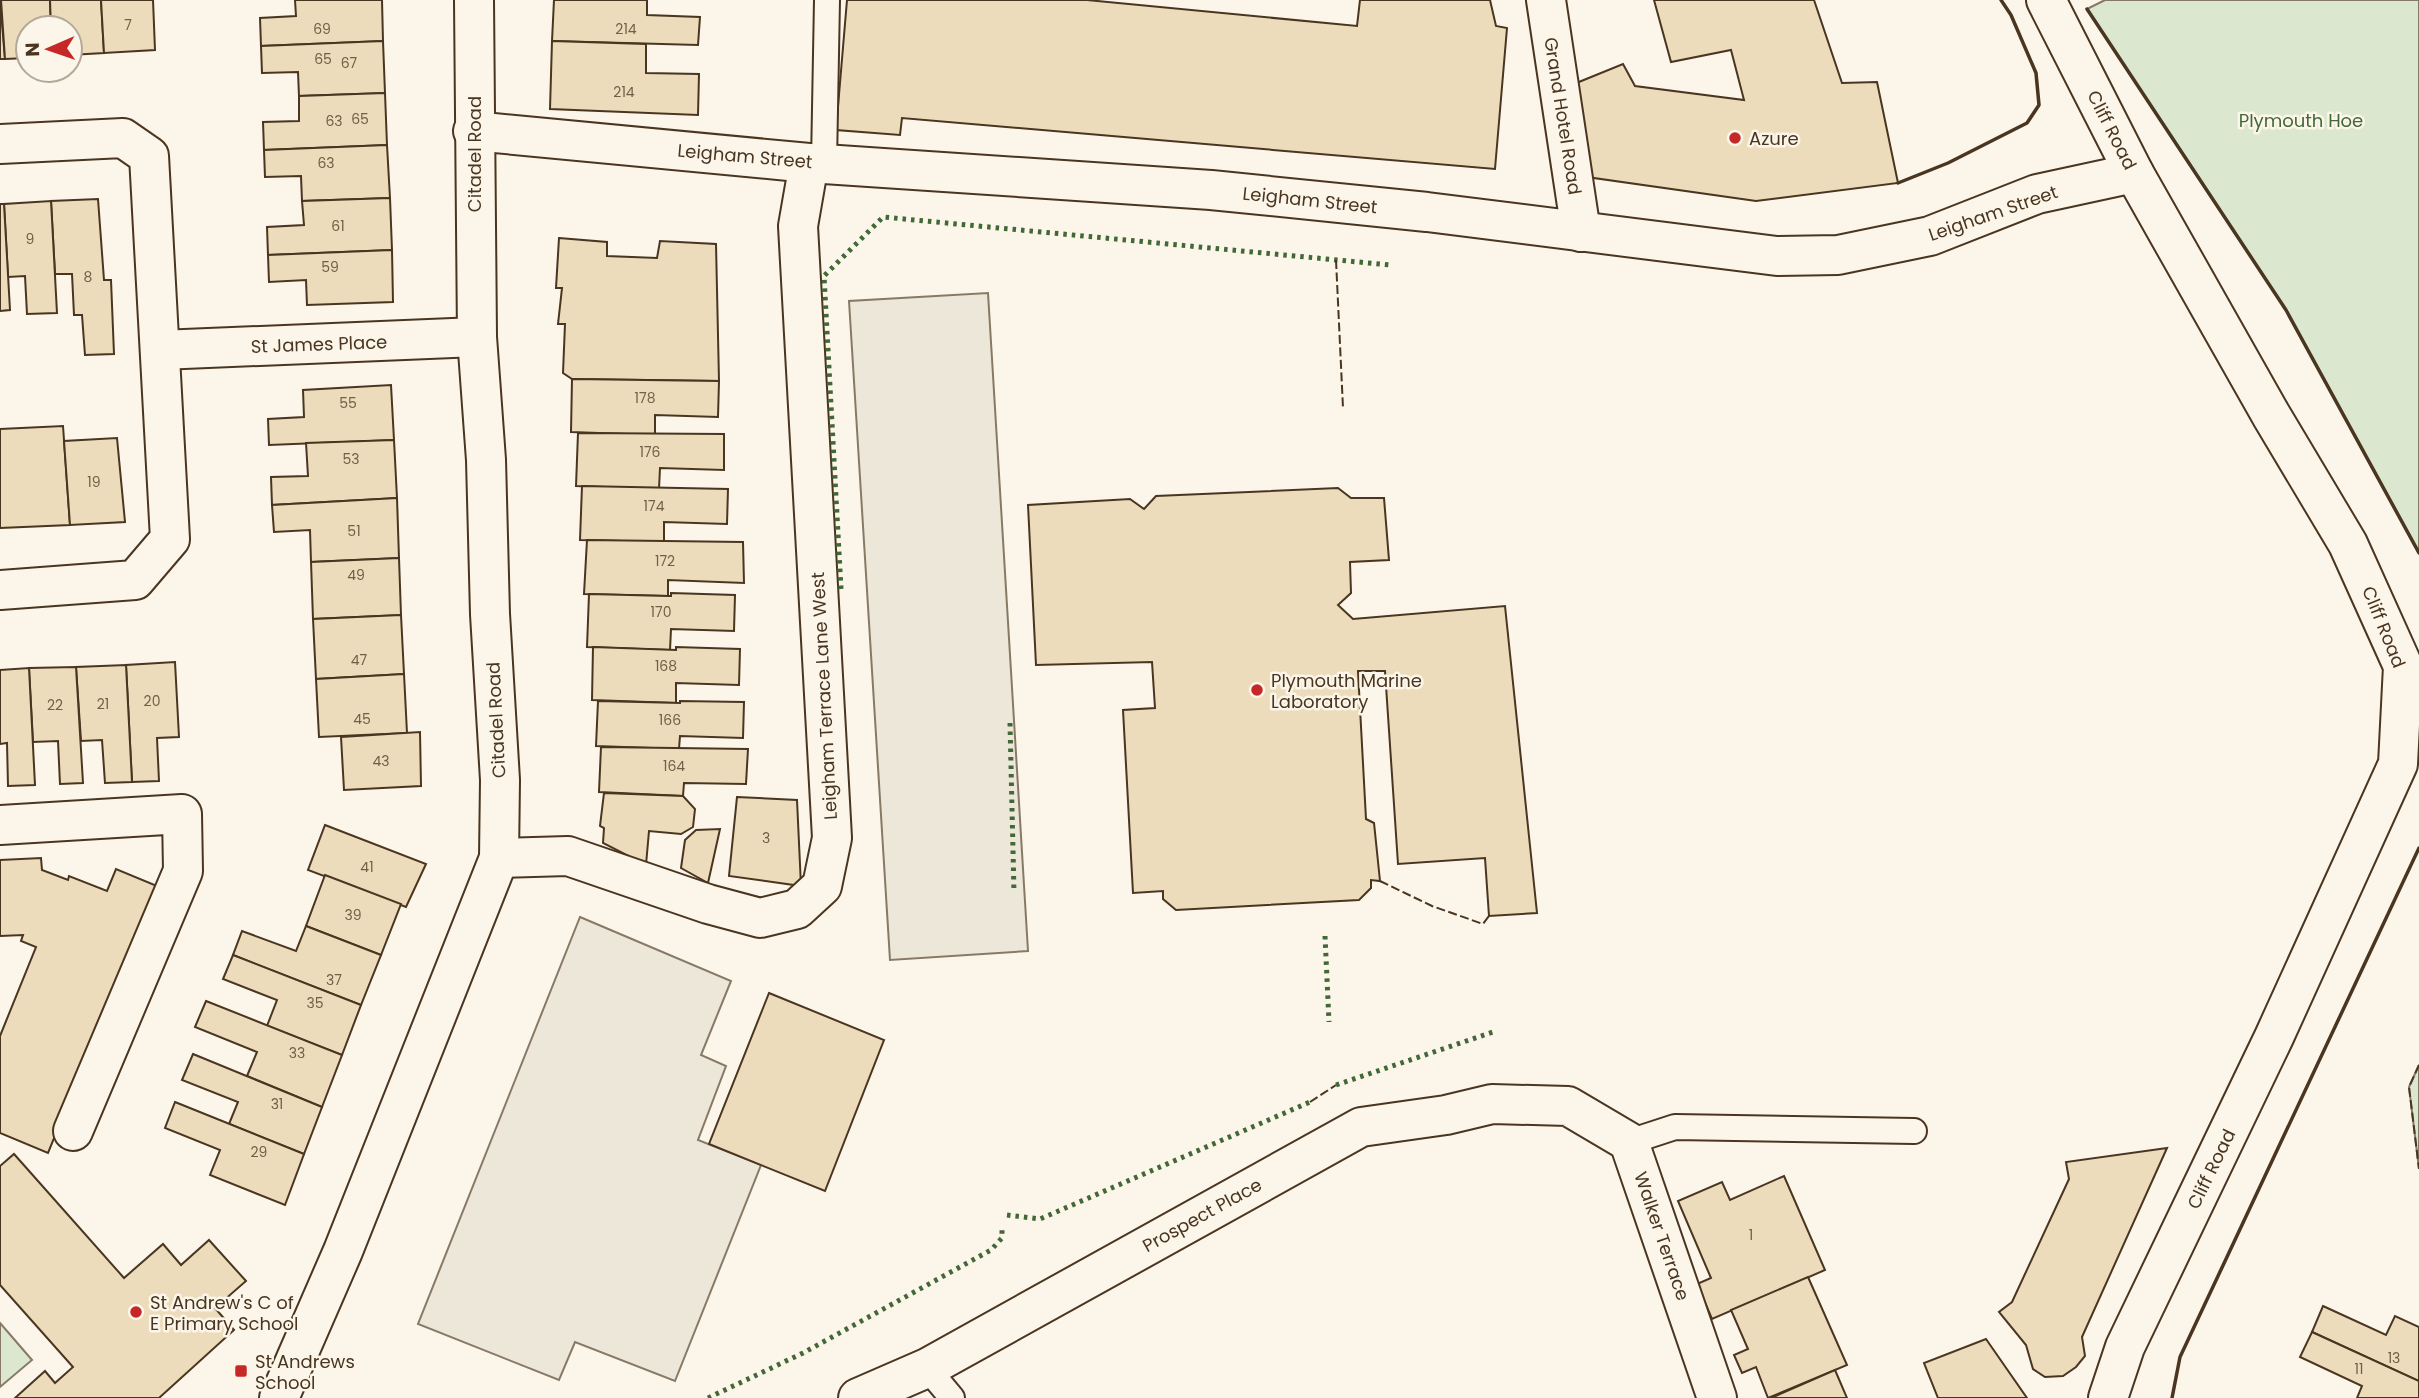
<svg xmlns="http://www.w3.org/2000/svg" width="2419" height="1398" font-family="Poppins,sans-serif">
<rect width="100%" height="100%" fill="#fbf6e9"/>
<g fill="#dce7d0" stroke="#887966" stroke-width="2">
<path d="M2105,0H2419V553L2286,310L2087,9Z"/>
<path d="M2419,1065V1169L2409,1087Z"/>
<path d="M0,1323L32,1360L0,1387Z"/>
</g>
<g fill="#ede7d9" stroke="#887966" stroke-width="2">
<path d="M988,293L1028,951L890,960L849,301Z"/>
<path d="M580,917L731,981L701,1055L726,1066L698,1140L761,1165L675,1381L575,1342L559,1380L418,1324Z"/>
</g>
<g fill="#ecdcbc" stroke="#4a3520" stroke-width="2">
<path d="M0,0L5,59H0Z"/>
<path d="M1,0H50L51,28H28V58L5,59Z"/>
<path d="M50,0H101L104,53L70,55V28H51Z"/>
<path d="M101,0H153L155,50L104,53Z"/>
<path d="M295,0H382L383,41L261,46L260,18L296,16Z"/>
<path d="M554,0H647V15L700,17L698,45L552,41Z"/>
<path d="M847,0H1087L1357,26L1360,0H1490L1496,26L1507,28L1495,169L902,118L900,135L836,130Z"/>
<path d="M1654,0H1814L1842,83L1877,82L1898,183L1756,201L1587,177L1574,84L1623,64L1635,86L1744,100L1731,50L1671,62Z"/>
<path d="M383,41L385,93L299,96L298,72L262,73L261,46Z"/>
<path d="M552,41L646,44V73L699,74L698,115L550,109Z"/>
<path d="M385,93L387,145L264,150L263,122L299,121V96Z"/>
<path d="M387,145L390,198L302,201L301,176L265,177L264,150Z"/>
<path d="M390,198L392,250L268,255L267,227L304,225L302,201Z"/>
<path d="M98,199L104,280H111L114,354L85,355L82,315H74L72,274H55L51,201Z"/>
<path d="M51,201L57,313L27,314L25,276L8,277L4,204Z"/>
<path d="M0,204H4L10,310L0,311Z"/>
<path d="M559,238L607,242V256L657,258L660,241L716,244L719,381L572,379L563,373L565,324H558L562,288H556Z"/>
<path d="M392,250L393,302L307,305L306,280L269,282L268,255Z"/>
<path d="M572,379L719,381L718,417L655,415V435L571,432Z"/>
<path d="M391,385L394,440L269,445L268,419L304,417L303,390Z"/>
<path d="M63,426L70,525L0,528V429Z"/>
<path d="M578,433L724,434V470L660,468L659,489L576,486Z"/>
<path d="M117,438L125,522L70,525L64,441Z"/>
<path d="M394,440L397,498L272,505L271,477L308,476L306,443Z"/>
<path d="M582,486L728,489L727,524L664,522V542L580,540Z"/>
<path d="M1338,488L1351,498H1384L1389,560L1350,562L1351,593L1338,605L1353,619L1505,606L1537,913L1489,916L1485,858L1398,864L1385,671H1358L1366,819L1374,823L1380,881L1371,880V888L1359,900L1176,910L1163,899V891L1133,893L1123,710L1155,708L1152,662L1036,665L1028,505L1130,499L1144,509L1156,496Z"/>
<path d="M397,498L399,558L311,562L310,530L274,532L272,505Z"/>
<path d="M587,540L743,542L744,583L668,580V596L584,594Z"/>
<path d="M399,558L401,615L313,619L311,562Z"/>
<path d="M671,593L735,595L734,631L671,629L670,650L587,647L589,594L668,596H671Z"/>
<path d="M401,615L404,674L316,679L313,619Z"/>
<path d="M593,647L676,650V647L740,649L739,685L676,683V703L592,700Z"/>
<path d="M175,662L179,737L157,738L159,781L132,782L126,665Z"/>
<path d="M126,665L132,782L105,783L102,740L81,741L76,667Z"/>
<path d="M76,667L83,783L60,784L58,741L33,742L29,668Z"/>
<path d="M29,668L35,785L8,786L7,743L0,744V670Z"/>
<path d="M404,674L407,733L319,737L316,679Z"/>
<path d="M598,701L680,703V701L744,702L743,738L680,736L679,749L596,746Z"/>
<path d="M420,732L421,786L344,790L341,737Z"/>
<path d="M601,747L748,749L746,784L684,783L683,796L599,792Z"/>
<path d="M604,793L683,796L695,809L693,827L681,834L649,831L646,865L603,843L604,828L600,826Z"/>
<path d="M737,797L797,800L801,886L729,876Z"/>
<path d="M325,825L426,864L406,907L308,870Z"/>
<path d="M720,829L708,883L681,868L685,840L696,830Z"/>
<path d="M41,858L42,870L68,880L69,876L107,891L116,869L157,886L48,1153L0,1133V1036L36,947L21,941L23,935L0,936V860Z"/>
<path d="M325,875L401,904L381,955L306,926Z"/>
<path d="M306,926L381,955L361,1005L233,955L242,931L296,951Z"/>
<path d="M233,955L361,1005L342,1055L267,1026L277,1000L223,979Z"/>
<path d="M769,993L884,1040L825,1191L709,1144Z"/>
<path d="M206,1001L342,1055L322,1107L247,1076L257,1052L195,1027Z"/>
<path d="M193,1054L322,1107L304,1154L229,1124L238,1102L182,1080Z"/>
<path d="M175,1102L304,1154L285,1205L210,1175L220,1150L165,1128Z"/>
<path d="M2167,1148L2082,1337L2085,1356L2076,1367L2063,1376L2045,1377L2033,1369L2026,1345L1999,1312L2012,1302L2069,1179L2066,1162Z"/>
<path d="M14,1154L124,1278L163,1244L181,1265L209,1240L246,1281L215,1308L234,1330L159,1398H15L45,1371L55,1383L73,1367L0,1285V1166Z"/>
<path d="M1784,1176L1825,1270L1712,1319L1697,1284L1711,1278L1678,1201L1722,1182L1730,1200Z"/>
<path d="M1808,1277L1847,1365L1768,1398L1756,1367L1742,1373L1734,1355L1748,1349L1731,1310Z"/>
<path d="M2323,1306L2386,1335L2395,1316L2419,1327V1381L2312,1332Z"/>
<path d="M2312,1332L2419,1381V1398H2357L2362,1386L2300,1357Z"/>
<path d="M1986,1339L2027,1398H1938L1924,1363Z"/>
<path d="M1835,1370L1847,1398H1771Z"/>
</g>
<g fill="none" stroke-linecap="round" stroke-linejoin="round">
<g stroke="#4a3520" stroke-width="28">
<g id="service">
<path d="M824,163L827,0"/>
<path d="M1629,1142L1675,1127L1914,1131"/>
<path d="M927,1368L952,1398"/>
</g>
</g>
<g stroke="#4a3520" stroke-width="42">
<g id="minor">
<path d="M1546,0L1581,232"/>
<path d="M2046,0L2134,173L2271,415L2348,544L2403,666L2398,764L2274,1037L2125,1347L2108,1398"/>
<path d="M473,131L809,163L1211,190L1427,212L1777,256L1838,255L1930,236L2037,194L2134,173"/>
<path d="M0,144L123,138L149,156L170,539L135,580L0,590"/>
<path d="M160,350L477,337"/>
<path d="M0,825L182,814L183,871L73,1131"/>
<path d="M499,858L568,856L708,904L760,918L797,909L822,886L832,838L798,226L809,163"/>
<path d="M279,1398L343,1251L499,858L500,780L490,614L486,460L477,337L474,0"/>
<path d="M858,1398L927,1368L1361,1127L1446,1115L1492,1104L1568,1106L1629,1142L1717,1398"/>
</g>
</g>
<use href="#service" stroke="#fbf6e9" stroke-width="24"/>
<use href="#minor" stroke="#fbf6e9" stroke-width="38"/>
<g stroke="#436837" stroke-width="5" stroke-dasharray="3.5 5" stroke-linecap="butt">
<path d="M841,589L824,276L883,217L1390,265"/>
<path d="M1010,723L1014,893"/>
<path d="M1325,936L1329,1022"/>
<path d="M1336,1085L1493,1032"/>
<path d="M1007,1215L1040,1219L1310,1102"/>
<path d="M708,1398L803,1353L991,1250L1002,1238V1227"/>
</g>
<g stroke="#4a3520" stroke-width="2" stroke-dasharray="9 3.5" stroke-linecap="butt">
<path d="M1336,260L1343,408"/>
<path d="M1380,881L1432,906L1483,924L1489,916"/>
<path d="M2419,1065L2409,1087L2419,1169"/>
<path d="M1310,1102L1336,1085"/>
</g>
<g stroke="#4a3520" stroke-width="3.5">
<path d="M2087,9L2286,310L2419,553"/>
<path d="M1898,183L1948,163L2027,123L2039,105L2036,73L2011,15L2001,0"/>
<path d="M2172,1398L2180,1357L2419,848"/>
</g>
</g>
<g fill="#c62828" stroke="#fbf6e9" stroke-width="2.5">
<circle cx="1735" cy="138" r="7"/>
<circle cx="1257" cy="690" r="7"/>
<circle cx="136" cy="1312" r="7"/>
<rect x="234" y="1364" width="14" height="14" rx="3.5"/>
</g>
<g text-anchor="middle" dominant-baseline="central" stroke-width="5" stroke-linejoin="round" paint-order="stroke">
<g font-size="14" fill="#725f47">
<text x="128" y="25">7</text>
<text x="322" y="29">69</text>
<text x="626" y="29">214</text>
<text x="323" y="59">65</text>
<text x="349" y="63">67</text>
<text x="624" y="92">214</text>
<text x="360" y="119">65</text>
<text x="334" y="121">63</text>
<text x="326" y="163">63</text>
<text x="338" y="226">61</text>
<text x="30" y="239">9</text>
<text x="330" y="267">59</text>
<text x="88" y="277">8</text>
<text x="645" y="398">178</text>
<text x="348" y="403">55</text>
<text x="650" y="452">176</text>
<text x="351" y="459">53</text>
<text x="94" y="482">19</text>
<text x="654" y="506">174</text>
<text x="354" y="531">51</text>
<text x="665" y="561">172</text>
<text x="356" y="575">49</text>
<text x="661" y="612">170</text>
<text x="359" y="660">47</text>
<text x="666" y="666">168</text>
<text x="152" y="701">20</text>
<text x="103" y="704">21</text>
<text x="55" y="705">22</text>
<text x="362" y="719">45</text>
<text x="670" y="720">166</text>
<text x="381" y="761">43</text>
<text x="674" y="766">164</text>
<text x="766" y="838">3</text>
<text x="367" y="867">41</text>
<text x="353" y="915">39</text>
<text x="334" y="980">37</text>
<text x="315" y="1003">35</text>
<text x="297" y="1053">33</text>
<text x="277" y="1104">31</text>
<text x="259" y="1152">29</text>
<text x="1751" y="1235">1</text>
<text x="2394" y="1358">13</text>
<text x="2359" y="1369">11</text>
</g>
<g font-size="18" fill="#4a3520" stroke="#fbf6e9">
<text transform="translate(1563 116) rotate(81)">Grand Hotel Road</text>
<text transform="translate(2112 130) rotate(63)">Cliff Road</text>
<text transform="translate(474 154) rotate(-90)">Citadel Road</text>
<text transform="translate(745 156) rotate(5)">Leigham Street</text>
<text transform="translate(1310 200) rotate(6)">Leigham Street</text>
<text transform="translate(1993 213) rotate(-19)">Leigham Street</text>
<text transform="translate(319 344) rotate(-2)">St James Place</text>
<text transform="translate(2384 627) rotate(68)">Cliff Road</text>
<text transform="translate(824 696) rotate(-93)">Leigham Terrace Lane West</text>
<text transform="translate(496 720) rotate(-93)">Citadel Road</text>
<text transform="translate(2211 1169) rotate(-64)">Cliff Road</text>
<text transform="translate(1202 1215) rotate(-29)">Prospect Place</text>
<text transform="translate(1662 1236) rotate(71)">Walker Terrace</text>
</g>
<g font-size="18" fill="#436837" stroke="#fbf6e9">
<text x="2301" y="120">Plymouth Hoe</text>
</g>
<g font-size="18" fill="#4a3520" stroke="#fbf6e9" text-anchor="start">
<text x="1749" y="138">Azure</text>
<text x="1271" y="680">Plymouth Marine<tspan x="1271" dy="21">Laboratory</tspan></text>
<text x="150" y="1302">St Andrew's C of<tspan x="150" dy="21">E Primary School</tspan></text>
<text x="255" y="1361">St Andrews<tspan x="255" dy="21">School</tspan></text>
</g>
</g>
<g transform="translate(49 49) rotate(268)"><circle r="33" fill="#fbf6e9" stroke="#b4a999" stroke-width="2"/>
<path d="M0-5L12 26L0 18L-12 26Z" fill="#c62828"/>
<text y="-10" font-size="19" font-weight="bold" text-anchor="middle" fill="#4a3520">N</text>
</g>
</svg>
